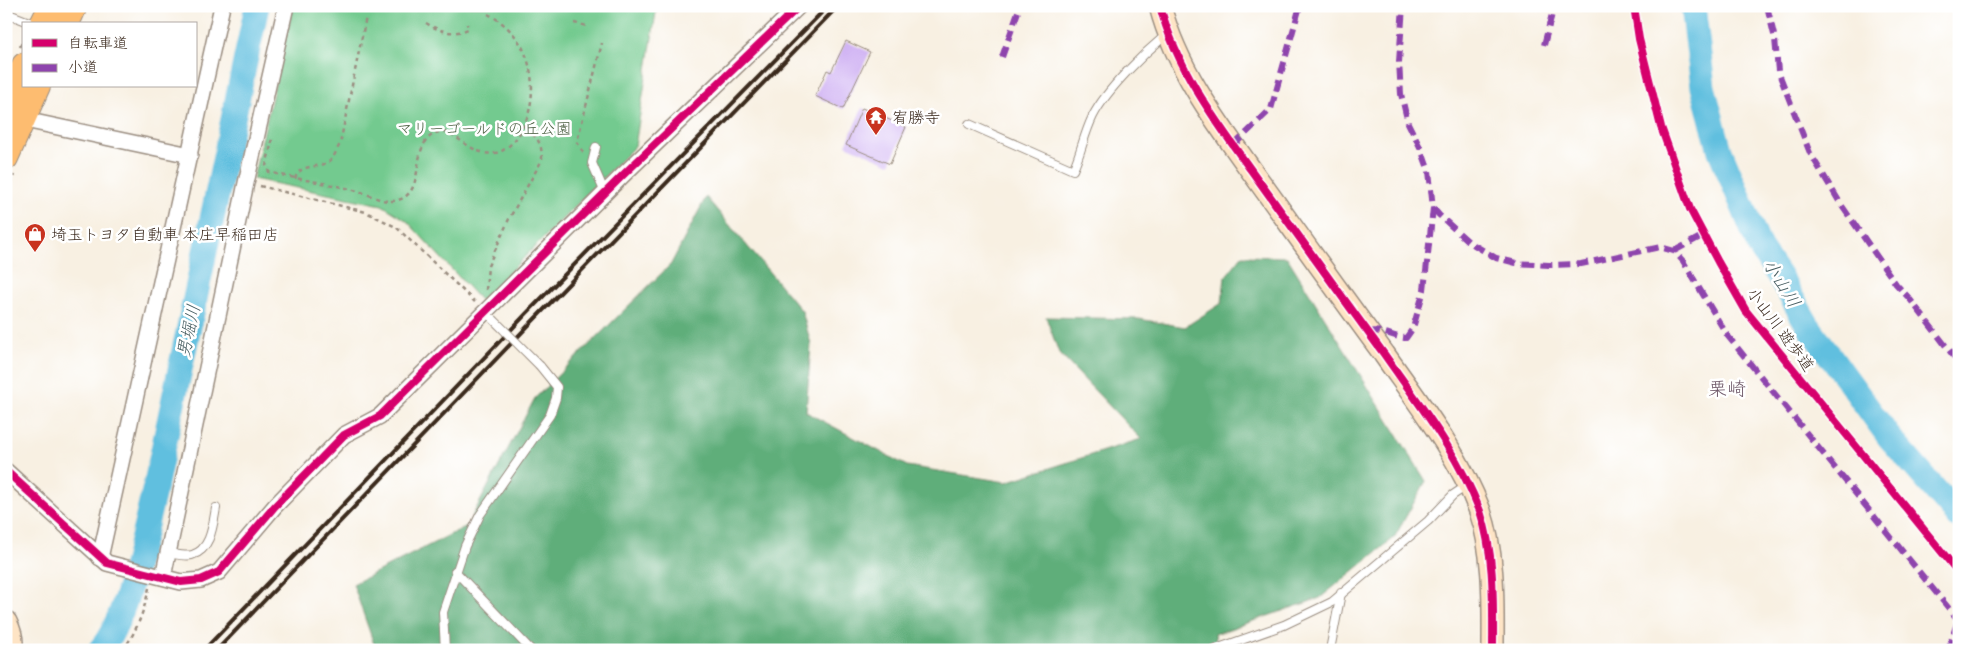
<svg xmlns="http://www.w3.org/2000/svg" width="1965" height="656" font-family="'Patrick Hand','Klee One',sans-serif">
<rect width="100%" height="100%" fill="#fff"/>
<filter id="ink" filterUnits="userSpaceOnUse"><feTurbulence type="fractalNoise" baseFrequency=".02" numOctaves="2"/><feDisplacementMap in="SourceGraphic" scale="10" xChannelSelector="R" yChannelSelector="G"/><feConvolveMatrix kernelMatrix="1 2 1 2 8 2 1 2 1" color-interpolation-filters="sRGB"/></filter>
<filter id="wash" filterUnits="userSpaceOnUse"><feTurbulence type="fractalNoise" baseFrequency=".0096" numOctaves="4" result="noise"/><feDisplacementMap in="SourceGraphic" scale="20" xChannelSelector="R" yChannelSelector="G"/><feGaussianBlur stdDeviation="1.12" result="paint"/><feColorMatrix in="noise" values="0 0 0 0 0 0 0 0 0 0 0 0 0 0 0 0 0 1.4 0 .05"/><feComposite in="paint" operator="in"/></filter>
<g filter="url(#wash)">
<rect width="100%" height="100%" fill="#f8f0e2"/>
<path fill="#73ca8f" stroke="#577a56" d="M293,6H657L635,146L481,301L406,220L382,205L253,179Z"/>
<path fill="#5eae7a" stroke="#4c6c4c" d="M706,197L802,311L811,344L806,412L907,466L1006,482L1141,439L1059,353L1046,317L1139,319L1185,327L1222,303L1225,277L1242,256L1287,257L1426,481L1394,538L1320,598L1215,634L1216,650H376L353,584L467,526L535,398L671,264Z"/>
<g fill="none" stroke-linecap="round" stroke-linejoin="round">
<g stroke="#61bfdf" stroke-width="25">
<path d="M1693,6L1703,87L1720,151L1760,248L1781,279L1807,324L1889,437L1959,517"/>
<path d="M100,650C128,620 145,525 156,483L257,6"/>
</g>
</g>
<g id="blocks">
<g fill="#cdaef3">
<path d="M846,41L870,52L843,109L815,96L827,70L831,72Z"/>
<path d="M862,108L906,127L890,164L846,145Z"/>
</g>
</g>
</g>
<g filter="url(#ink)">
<use href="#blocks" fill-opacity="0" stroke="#9a8d80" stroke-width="1"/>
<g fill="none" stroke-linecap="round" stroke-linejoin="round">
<g stroke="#9a8d80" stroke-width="10">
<g id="lane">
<path d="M6,13L34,24"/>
<path d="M969,124L1073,170C1081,153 1084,134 1093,116C1107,89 1143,54 1167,34"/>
<path d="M596,147L592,163L605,193"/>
<path d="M168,553C175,554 186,557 192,555C211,550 213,524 216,508"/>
<path d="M455,571L531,650"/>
<path d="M445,650L443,612L465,546L480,515L550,415L556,398L557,387L540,366"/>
<path d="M1213,650L1284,625L1332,602L1428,521L1453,495L1468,485"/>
<path d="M1330,650L1341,593"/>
</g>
</g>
<g stroke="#9a8d80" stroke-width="18">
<g id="street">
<path d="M6,116L190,155"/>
<path d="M6,471L107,563L181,582L201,580L219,572L275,506L344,435L380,416L623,175L799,6"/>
<path d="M100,558L222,6"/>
<path d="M163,577L246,183L286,6"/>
</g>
</g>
<g stroke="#9a8d80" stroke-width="24">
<g id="secondary">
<path d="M1160,6C1176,67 1214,119 1251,170C1295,231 1339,293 1384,354C1419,404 1458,453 1480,511C1495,555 1493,604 1493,650"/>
<path d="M6,622C10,630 14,641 11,650"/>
</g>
</g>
<g stroke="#9a8d80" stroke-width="26">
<g id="primary">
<path d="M42,24L51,6"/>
<path d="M67,24L75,6"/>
<path d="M6,104L24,65"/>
<path d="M6,158L38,86"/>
</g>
</g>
<g stroke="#9a8d80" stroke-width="2.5" stroke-dasharray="4 4" stroke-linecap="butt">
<path d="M426,23C439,31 453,36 468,29L467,24"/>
<path d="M574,23L587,26"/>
<path d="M20,47L24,38"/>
<path d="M270,141H272L266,166L269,172C299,180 331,183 361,192C373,196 385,204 398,200C427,192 409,147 434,134C452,123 469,158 495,153C503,152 509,146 514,141C536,115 537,73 521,45C513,31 501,21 488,14"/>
<path d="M583,152L577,142L602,43"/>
<path d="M295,179C300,161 321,171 332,159C335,155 337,149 340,144L366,17"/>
<path d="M260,186L366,212L396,227L475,302"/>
<path d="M6,191L14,175"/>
<path d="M486,290L488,266L509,219L542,160C542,141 537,138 524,126"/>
<path d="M6,501L12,496"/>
<path d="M123,650C137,631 144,611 149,588"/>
</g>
<use href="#lane" stroke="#fff" stroke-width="8"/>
<use href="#street" stroke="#fff" stroke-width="15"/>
<use href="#secondary" stroke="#fee4c5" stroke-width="21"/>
<use href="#primary" stroke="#fdbc6f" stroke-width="24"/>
<g stroke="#3b2a1e" stroke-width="4">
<path d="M204,650L526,314L828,6"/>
<path d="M217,650L526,328L838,6"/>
</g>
<g stroke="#9a8d80" stroke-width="10" stroke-linecap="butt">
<path id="lane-bridge" d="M493,319L540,366"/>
</g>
<use href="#lane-bridge" stroke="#fff" stroke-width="8"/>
<g stroke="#8e44ad" stroke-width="6" stroke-dasharray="12 6" stroke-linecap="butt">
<path d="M1767,6L1775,39L1778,71L1810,153L1842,206L1896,284L1909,298L1959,363"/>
<path d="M1544,45L1554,6"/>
<path d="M1002,57L1020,6"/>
<path d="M1233,146L1271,109L1300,6"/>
<path d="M1433,208L1439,215L1469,242L1496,258L1516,263L1549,265L1581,264L1660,247L1674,251L1683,261L1727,335L1959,621"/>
<path d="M1674,251L1704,235"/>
<path d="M1368,332C1384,329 1391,337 1406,338L1413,328L1424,290L1433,208L1429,171L1421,149L1408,123L1401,94L1399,62L1403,6"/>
<path d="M1948,650L1959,617"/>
</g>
<g stroke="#fff" stroke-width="11">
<g id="cycleway">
<path d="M1160,6C1176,67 1214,119 1251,170C1295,231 1339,293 1384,354C1419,404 1458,453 1480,511C1495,555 1493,604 1493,650"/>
<path d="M1634,6L1639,39L1661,127L1690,209L1718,262L1746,311L1959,573"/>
<path d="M6,471L107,563L181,582L201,580L219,572L275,506L344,435L380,416L623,175L799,6"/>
</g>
</g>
<use href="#cycleway" stroke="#d6006c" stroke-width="8"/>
</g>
</g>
<defs>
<g id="temple-pin" transform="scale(1.125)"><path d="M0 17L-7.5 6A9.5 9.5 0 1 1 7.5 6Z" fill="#c8321e" stroke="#fff"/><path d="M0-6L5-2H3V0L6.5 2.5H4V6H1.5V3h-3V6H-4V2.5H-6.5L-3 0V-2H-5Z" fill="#fff"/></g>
<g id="shop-pin" transform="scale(1.125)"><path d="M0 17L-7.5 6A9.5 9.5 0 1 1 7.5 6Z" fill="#c8321e" stroke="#fff"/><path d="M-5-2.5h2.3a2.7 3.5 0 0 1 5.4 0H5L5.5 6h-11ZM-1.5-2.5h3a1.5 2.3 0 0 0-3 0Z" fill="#fff"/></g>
</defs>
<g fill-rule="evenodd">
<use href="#temple-pin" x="876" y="117"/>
<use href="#shop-pin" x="35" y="234"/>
</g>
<g text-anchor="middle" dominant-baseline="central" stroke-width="5" stroke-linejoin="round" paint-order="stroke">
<g font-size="16" fill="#3b2a1e" stroke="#fff" text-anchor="start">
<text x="892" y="117">宥勝寺</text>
<text x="51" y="234">埼玉トヨタ自動車 本庄早稲田店</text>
</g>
<g font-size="16" fill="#4f6246" stroke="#fff">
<text x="484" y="128">マリーゴールドの丘公園</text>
</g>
<g font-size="16" fill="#3b2a1e" stroke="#fff">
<text transform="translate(1781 329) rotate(53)">小山川 遊歩道</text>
</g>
<g font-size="18" font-style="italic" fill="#485e62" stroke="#fff">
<text transform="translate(1782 283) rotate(58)">小山川</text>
<text transform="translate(188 331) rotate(-78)">男堀川</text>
</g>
<g font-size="19" fill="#6e5869" stroke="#fff">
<text x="1727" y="388">栗崎</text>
</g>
</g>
<rect width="1965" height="656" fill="none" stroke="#fff" stroke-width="25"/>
<rect x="22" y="22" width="175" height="65" fill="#ffffff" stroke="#b1aaa5"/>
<rect x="32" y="39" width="25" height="8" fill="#d6006c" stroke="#b1aaa5"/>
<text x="68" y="48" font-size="15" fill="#3b2a1e">自転車道</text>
<rect x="32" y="64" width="25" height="8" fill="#8e44ad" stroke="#b1aaa5"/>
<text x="68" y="72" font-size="15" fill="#3b2a1e">小道</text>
</svg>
